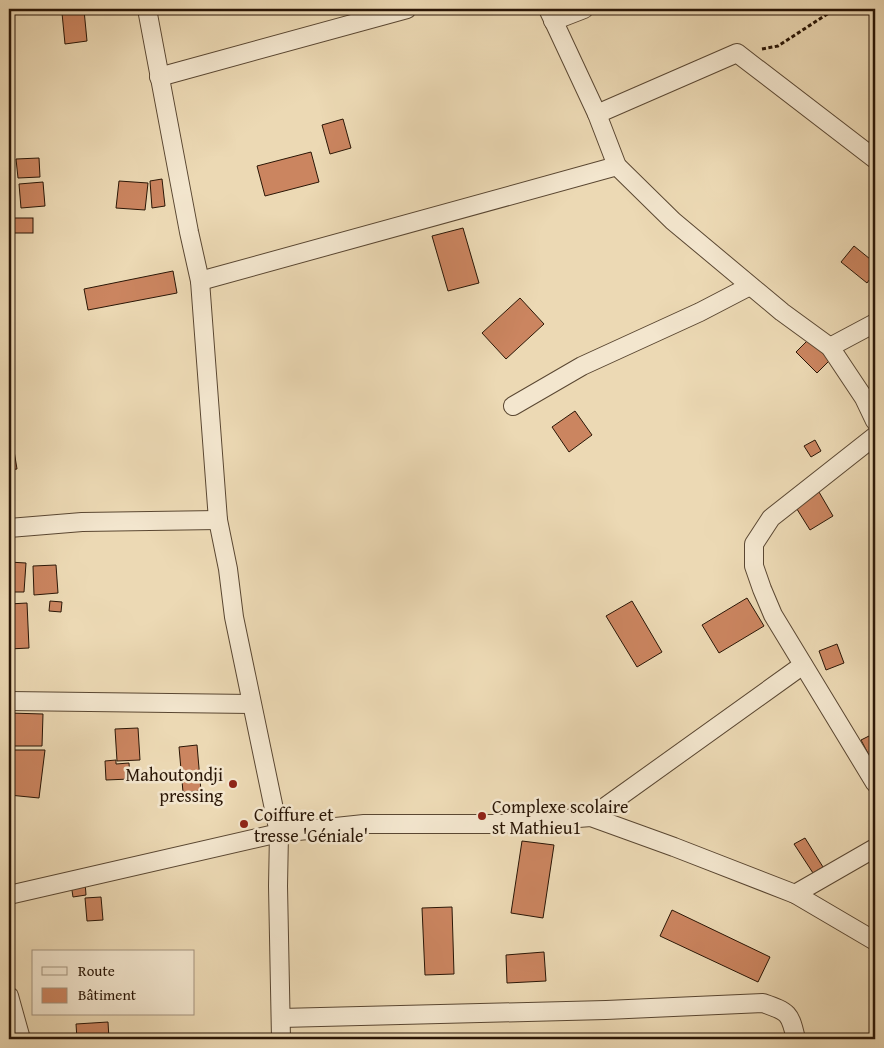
<svg xmlns="http://www.w3.org/2000/svg" width="884" height="1048" font-family="'Gentium Book Plus',serif">
<rect width="100%" height="100%" fill="#ecd9b4"/>
<filter id="stains"><feTurbulence type="fractalNoise" baseFrequency=".004" numOctaves="4"/><feColorMatrix values="0 0 0 0 .2 0 0 0 0 .09 0 0 0 0 .02 0 0 0 .5 -.17"/></filter>
<radialGradient id="worn" r=".72"><stop offset=".6" stop-color="#630" stop-opacity="0"/><stop offset="1" stop-color="#630" stop-opacity=".3"/></radialGradient>
<g fill="#cb8560" stroke="#2a1606">
<path d="M84,10L87,41L65,44L62,13Z"/>
<path d="M343,119L351,148L330,154L322,125Z"/>
<path d="M311,152L319,182L265,196L257,166Z"/>
<path d="M39,158L40,177L18,178L16,159Z"/>
<path d="M162,179L165,206L152,208L150,181Z"/>
<path d="M119,181L148,183L145,210L116,208Z"/>
<path d="M43,182L45,206L21,208L19,184Z"/>
<rect x="14" y="218" width="19" height="15"/>
<path d="M463,228L479,283L448,291L432,236Z"/>
<path d="M854,246L875,263V272L867,283L841,262Z"/>
<path d="M173,271L177,293L88,310L84,289Z"/>
<path d="M520,298L544,324L506,359L482,333Z"/>
<path d="M810,338L831,359L817,373L796,352Z"/>
<path d="M575,411L592,435L569,452L552,427Z"/>
<path d="M9,420L17,469L9,470Z"/>
<path d="M815,440L821,451L811,457L804,446Z"/>
<path d="M819,492L833,516L810,530L795,506Z"/>
<path d="M9,562L26,563L24,592H9Z"/>
<path d="M56,565L58,593L34,595L33,566Z"/>
<path d="M747,598L764,626L719,653L702,625Z"/>
<path d="M50,601L62,602L61,612L49,611Z"/>
<path d="M632,601L662,652L637,667L606,616Z"/>
<path d="M27,603L29,648L9,649V604Z"/>
<path d="M837,644L844,663L826,670L819,651Z"/>
<path d="M9,713L43,714L42,746H9Z"/>
<path d="M138,728L140,760L117,761L115,729Z"/>
<path d="M875,733V762L873,763L861,740Z"/>
<path d="M197,745L201,791L183,792L179,747Z"/>
<path d="M9,750H45L39,798L9,795Z"/>
<path d="M116,760V764L129,763L130,779L106,780L105,761Z"/>
<path d="M805,838L823,867L813,873L794,844Z"/>
<path d="M522,841L554,845L543,918L511,913Z"/>
<path d="M85,882L86,895L73,897L71,884Z"/>
<path d="M101,897L103,920L87,921L85,898Z"/>
<path d="M452,907L454,974L425,975L422,908Z"/>
<path d="M672,910L770,957L758,982L660,936Z"/>
<path d="M544,952L546,981L507,983L506,955Z"/>
<path d="M108,1022L109,1039H77L76,1024Z"/>
</g>
<g fill="none" stroke-linecap="round" stroke-linejoin="round">
<g stroke="#5a4732" stroke-width="20">
<g id="street">
<path d="M147,9L189,232L200,281L218,520L228,569L234,617L279,833L278,886L281,1039"/>
<path d="M548,9L597,114L617,166L673,221L782,312L830,347L864,398L875,421"/>
<path d="M553,21L584,9"/>
<path d="M159,77L407,9"/>
<path d="M597,114L737,53L875,159"/>
<path d="M200,281L617,166"/>
<path d="M830,347L875,323"/>
<path d="M513,406L582,366L700,312L750,286"/>
<path d="M875,436L771,518L754,544V566L762,589L773,615L875,783"/>
<path d="M9,528L82,522L218,520"/>
<path d="M9,701L251,704"/>
<path d="M591,817L803,665"/>
<path d="M795,894L875,848"/>
<path d="M9,895L279,833L364,824H501L591,817L674,847L795,894L875,941"/>
<path d="M9,996L21,1039"/>
<path d="M281,1018L606,1010L763,1003C789,1012 790,1013 796,1039"/>
</g>
</g>
<path stroke="#2a1606" stroke-width="3" stroke-dasharray="4 2.5" stroke-linecap="butt" d="M762,49L778,46L835,9"/>
<use href="#street" stroke="#f3e6ce" stroke-width="18"/>
</g>
<g fill="#8f2418" stroke="#f3e6ce" stroke-width="2">
<circle cx="233" cy="784" r="5"/>
<circle cx="482" cy="816" r="5"/>
<circle cx="244" cy="824" r="5"/>
</g>
<g text-anchor="middle" dominant-baseline="central" stroke-width="5" stroke-linejoin="round" paint-order="stroke">
<g font-size="18" fill="#2a1606" stroke="#f3e6ce" text-anchor="start">
<text x="223" y="774" text-anchor="end">Mahoutondji<tspan x="223" dy="21">pressing</tspan></text>
<text x="492" y="806">Complexe scolaire<tspan x="492" dy="21">st Mathieu1</tspan></text>
<text x="254" y="814">Coiffure et<tspan x="254" dy="21">tresse 'Géniale'</tspan></text>
</g>
</g>
<rect width="884" height="1048" fill="none" stroke="#ecd9b4" stroke-width="30"/>
<rect x="10" y="10" width="864" height="1028" fill="none" stroke="#2a1606" stroke-width="2.5"/>
<rect x="15" y="15" width="854" height="1018" fill="none" stroke="#2a1606"/>
<rect x="32" y="950" width="162" height="65" fill="#f3e6ce" stroke="#a3937e"/>
<rect x="42" y="967" width="25" height="8" fill="#f3e6ce" stroke="#a3937e"/>
<text x="78" y="976" font-size="15" fill="#2a1606">Route</text>
<rect x="42" y="988" width="25" height="15" fill="#cb8560" stroke="#a3937e"/>
<text x="78" y="1000" font-size="15" fill="#2a1606">Bâtiment</text>
<rect width="100%" height="100%" filter="url(#stains)"/>
<rect width="100%" height="100%" fill="url(#worn)"/>
</svg>
